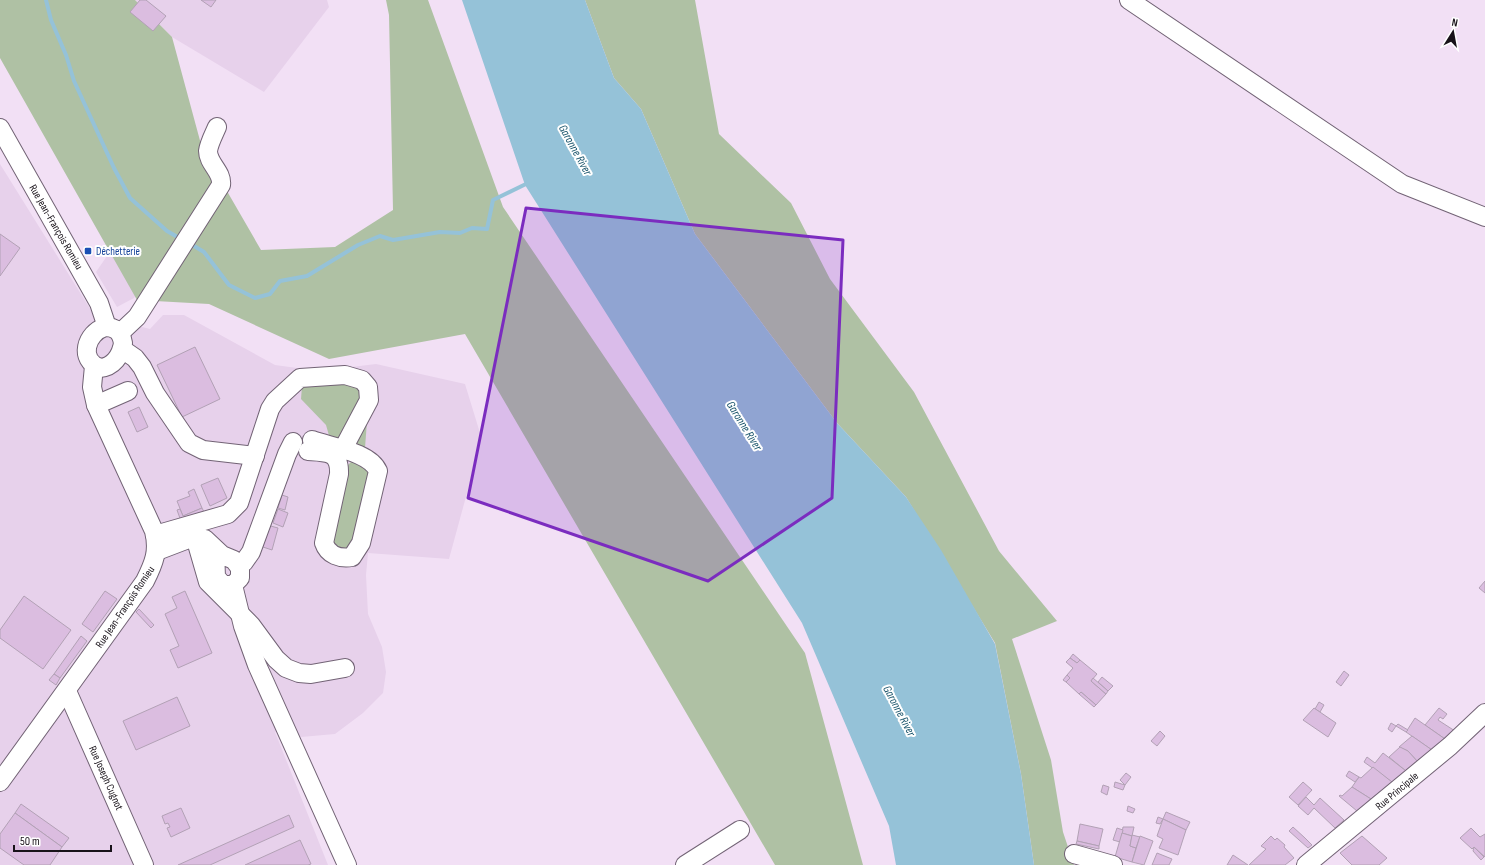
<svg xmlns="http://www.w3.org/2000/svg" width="1485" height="865" font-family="'Sofia Sans Condensed',sans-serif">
<rect width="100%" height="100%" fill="#f2e0f5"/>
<g fill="#e7d1eb">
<path d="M135,0H327L329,7L264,92L172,37Z"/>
<path d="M0,164L94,315L150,329L163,315H184L275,365L319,371L376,364L465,384L480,433L470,482L449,559L368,553L366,575L368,614L382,647L386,672L383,693L363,713L335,734L301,737L275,732L328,865H0Z"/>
<path d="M116,243L154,266L134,298L117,307L96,272Z"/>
</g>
<g fill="#afc1a4">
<path d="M0,0H135L172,37L202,148L261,250L335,247L393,210L389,15L386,0H428L503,207L805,653L863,865H775L465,334L329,359L209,304L137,300L0,58Z"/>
<path d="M585,0H695L719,134L791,203L830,279L914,392L999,551L1057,621L1012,639L1051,760L1063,832L1074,865H1034L1021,774L995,643L906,497L837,423L695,234L641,109L614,78Z"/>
<path d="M345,380L363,391L342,440L330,439L326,425L301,399L302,386Z"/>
<path d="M367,421L365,448L351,446Z"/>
<path d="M352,461L371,468L351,551L331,547L347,466Z"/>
</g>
<path fill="#95c2d8" d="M462,0H585L614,78L641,109L695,234L837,423L906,497L941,550L995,644L1021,774L1034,865H896L889,826L802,623L525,185Z"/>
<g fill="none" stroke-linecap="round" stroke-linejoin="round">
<g stroke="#95c2d8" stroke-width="4">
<path d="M46,0L51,20L66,55L74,81L114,168L130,198L167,231L181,239"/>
<path d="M189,243L204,252L229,285L255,298L270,294L280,281L307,276L358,245L380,236L393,240L440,232L460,233L472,228L487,229L493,200L528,183"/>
</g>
</g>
<g fill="#dbbde0" stroke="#b2a1b5">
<path d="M140,0H146L166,16L153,31L130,12Z"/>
<path d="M201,0H216L211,7Z"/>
<path d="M0,234L20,248L0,276Z"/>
<path d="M195,347L220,399L182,417L157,365Z"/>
<path d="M139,407L148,427L137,432L128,412Z"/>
<path d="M218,478L227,498L210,506L201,485Z"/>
<path d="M194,489L202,508L183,516L177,501L190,496L188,492Z"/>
<path d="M282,495L288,497L285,510L278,508Z"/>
<path d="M202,508L204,512L181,521L177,510L180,509L183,516Z"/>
<path d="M278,509L288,513L283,527L273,523Z"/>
<path d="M267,525L278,528L272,550L260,546Z"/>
<path d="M1485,581V593L1479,588Z"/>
<path d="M105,591L117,599L93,632L82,624Z"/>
<path d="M185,591L212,653L178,668L170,650L179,646L165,614L177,608L172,597Z"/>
<path d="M24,596L71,630L43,669L0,638V630Z"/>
<path d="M139,609L154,625L151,628L136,612Z"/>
<path d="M81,636L87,641L60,678L54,674Z"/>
<path d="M1073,654L1080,660L1077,663L1070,658Z"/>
<path d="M1070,658L1077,663L1080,660L1097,674L1091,681L1106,694L1096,705L1081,692L1079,694L1066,682L1070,678L1067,675L1073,668L1066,662Z"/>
<path d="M1344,671L1349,675L1341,686L1336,682Z"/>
<path d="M54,674L60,678L56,685L49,680Z"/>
<path d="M1067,675L1070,678L1066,682L1063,680Z"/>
<path d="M1102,677L1113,686L1108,691L1098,682Z"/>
<path d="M1093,678L1108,691L1106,694L1091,681Z"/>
<path d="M1081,692L1096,705L1094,707L1079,694Z"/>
<path d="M177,697L190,726L136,750L123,721Z"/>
<path d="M1319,702L1324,705L1320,712L1315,709Z"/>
<path d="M1314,708L1336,723L1328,737L1303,720Z"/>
<path d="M1439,708L1447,714L1443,719L1440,717L1438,720L1455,731L1445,739L1425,725Z"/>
<path d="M1415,718L1445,739L1432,750L1406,732Z"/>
<path d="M1391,723L1396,726L1392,732L1388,729Z"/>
<path d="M1398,724L1408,730L1406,732L1396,726Z"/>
<path d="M1160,731L1165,736L1157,746L1151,741Z"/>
<path d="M1412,736L1432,750L1417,761L1408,751L1399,747Z"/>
<path d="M1400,747L1408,751L1417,761L1406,771L1389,757Z"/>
<path d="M1383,753L1406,771L1392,782L1364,762L1367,757L1375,763Z"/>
<path d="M1373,767L1392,782L1371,799L1352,787L1359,777L1361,778Z"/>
<path d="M1349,771L1359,777L1355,782L1346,776Z"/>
<path d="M1126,773L1131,777L1125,785L1120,780Z"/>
<path d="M1115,782L1125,785L1123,790L1114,787Z"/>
<path d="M1303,782L1312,790L1298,805L1289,797Z"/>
<path d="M1103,785L1109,787L1107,795L1101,792Z"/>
<path d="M1352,787L1371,799L1357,811L1339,796L1340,795L1342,796Z"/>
<path d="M1306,797L1314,805L1320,798L1344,820L1335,828L1314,808L1308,815L1298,806Z"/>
<path d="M21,804L69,838L62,847L15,813Z"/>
<path d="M1128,806L1135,809L1133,813L1127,811Z"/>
<path d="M181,808L190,828L171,837L167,828L170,827L168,823L165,824L162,816Z"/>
<path d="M1166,812L1190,822L1186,830L1163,819Z"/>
<path d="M15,813L62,847L50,865H24L0,848V834Z"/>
<path d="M289,815L294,827L210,865H178Z"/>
<path d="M1158,817L1163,819L1160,824L1156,823Z"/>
<path d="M1163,819L1186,830L1178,855L1159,848L1163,839L1157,836Z"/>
<path d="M1080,824L1103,829L1099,846L1077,841Z"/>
<path d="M1123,827H1134L1132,836L1122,833Z"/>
<path d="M1293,827L1305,838L1312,845L1308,848L1289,831Z"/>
<path d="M1117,828L1123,830L1120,842L1113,840Z"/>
<path d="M1471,828L1480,837L1485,834V857L1474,847L1472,849L1460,838Z"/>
<path d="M1122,833L1132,836L1130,846L1136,848L1132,862L1115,857Z"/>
<path d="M1132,835L1140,837L1136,848L1130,846Z"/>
<path d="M1140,836L1153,841L1144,865L1132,862Z"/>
<path d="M1271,836L1275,840L1277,838L1285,845L1284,847L1294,858L1285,865H1249L1266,849L1261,846Z"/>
<path d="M1362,836L1387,858L1379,865H1352L1340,853Z"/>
<path d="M300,840L311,864L308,865H245Z"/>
<path d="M1077,841L1099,846V849L1076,844Z"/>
<path d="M1474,847L1484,857L1481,860L1473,851Z"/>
<path d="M1157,853L1172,859L1169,865H1152Z"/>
<path d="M1233,855L1248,865H1227Z"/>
</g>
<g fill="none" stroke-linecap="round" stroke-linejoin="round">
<g stroke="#726375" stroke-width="20">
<g id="minor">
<path d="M1129,0L1402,184L1485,217"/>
<path d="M0,128L99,303L107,327"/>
<path d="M105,327C116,327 121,332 123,343C121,356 113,367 100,368C78,360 86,333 105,327Z"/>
<path d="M120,333L137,317L221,185C223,172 208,164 208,151C209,143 214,134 217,127"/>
<path d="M122,349L135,358L142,367L155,393L189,443L203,450L255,456"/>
<path d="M96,405L128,391"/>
<path d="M308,451C326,452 340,451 339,474L324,543C328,555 340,559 352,557L361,543L378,471C370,452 331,447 312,440"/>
<path d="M155,535L228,514L239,503L270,409L275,401L300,378L345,375L362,380L368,387L369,400L343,449"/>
<path d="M195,537L208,582L251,625L276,659L286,668L299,673L311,674L345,668"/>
<path d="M157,551L191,538L205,539L222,555L234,560L240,568V578L233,585H223L216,577L215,550"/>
<path d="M239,565L244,562L251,552L287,454L293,442"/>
<path d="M233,585L243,626L257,665L347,865"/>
<path d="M67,691L144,865"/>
<path d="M0,782L145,581C154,563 159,551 154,531L96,405L92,387L94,366"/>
<path d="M1074,854L1113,865"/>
<path d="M685,865L740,830"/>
<path d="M1306,865L1450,746L1485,713"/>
</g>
</g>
<use href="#minor" stroke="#fff" stroke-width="18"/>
</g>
<path fill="#7b2cbf" fill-opacity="0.2" stroke="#7b2cbf" stroke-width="3" stroke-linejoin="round" d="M526,208L843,240L832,498L708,581L468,498Z"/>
<rect fill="#1a4fb4" stroke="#fff" stroke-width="1.5" x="84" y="247" width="8" height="8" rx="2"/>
<g text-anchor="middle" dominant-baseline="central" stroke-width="4" stroke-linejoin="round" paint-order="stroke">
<g font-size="11" fill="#181219" stroke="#fff">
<text transform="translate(56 227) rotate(60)">Rue Jean-François Romieu</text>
<text transform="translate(125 607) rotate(-56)">Rue Jean-François Romieu</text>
<text transform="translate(106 778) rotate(66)">Rue Joseph Cugnot</text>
<text transform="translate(1397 791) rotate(-40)">Rue Principale</text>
</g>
<g font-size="11" fill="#164399" stroke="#fff" text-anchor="start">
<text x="96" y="251">Déchetterie</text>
</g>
<g font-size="12" font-style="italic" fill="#1c566d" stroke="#fff">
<text transform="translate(575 150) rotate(61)">Garonne River</text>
<text transform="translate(744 426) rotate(58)">Garonne River</text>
<text transform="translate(899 711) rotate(62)">Garonne River</text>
</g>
</g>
<g transform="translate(1453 32) rotate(11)" stroke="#ffffff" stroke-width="3" paint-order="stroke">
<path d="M0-3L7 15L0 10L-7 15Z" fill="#181219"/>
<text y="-6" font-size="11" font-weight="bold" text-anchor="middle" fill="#181219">N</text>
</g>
<path d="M14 845v6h97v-6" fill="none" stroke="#181219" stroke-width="2"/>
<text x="20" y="845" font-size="12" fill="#181219" stroke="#ffffff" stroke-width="3" paint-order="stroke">50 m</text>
</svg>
